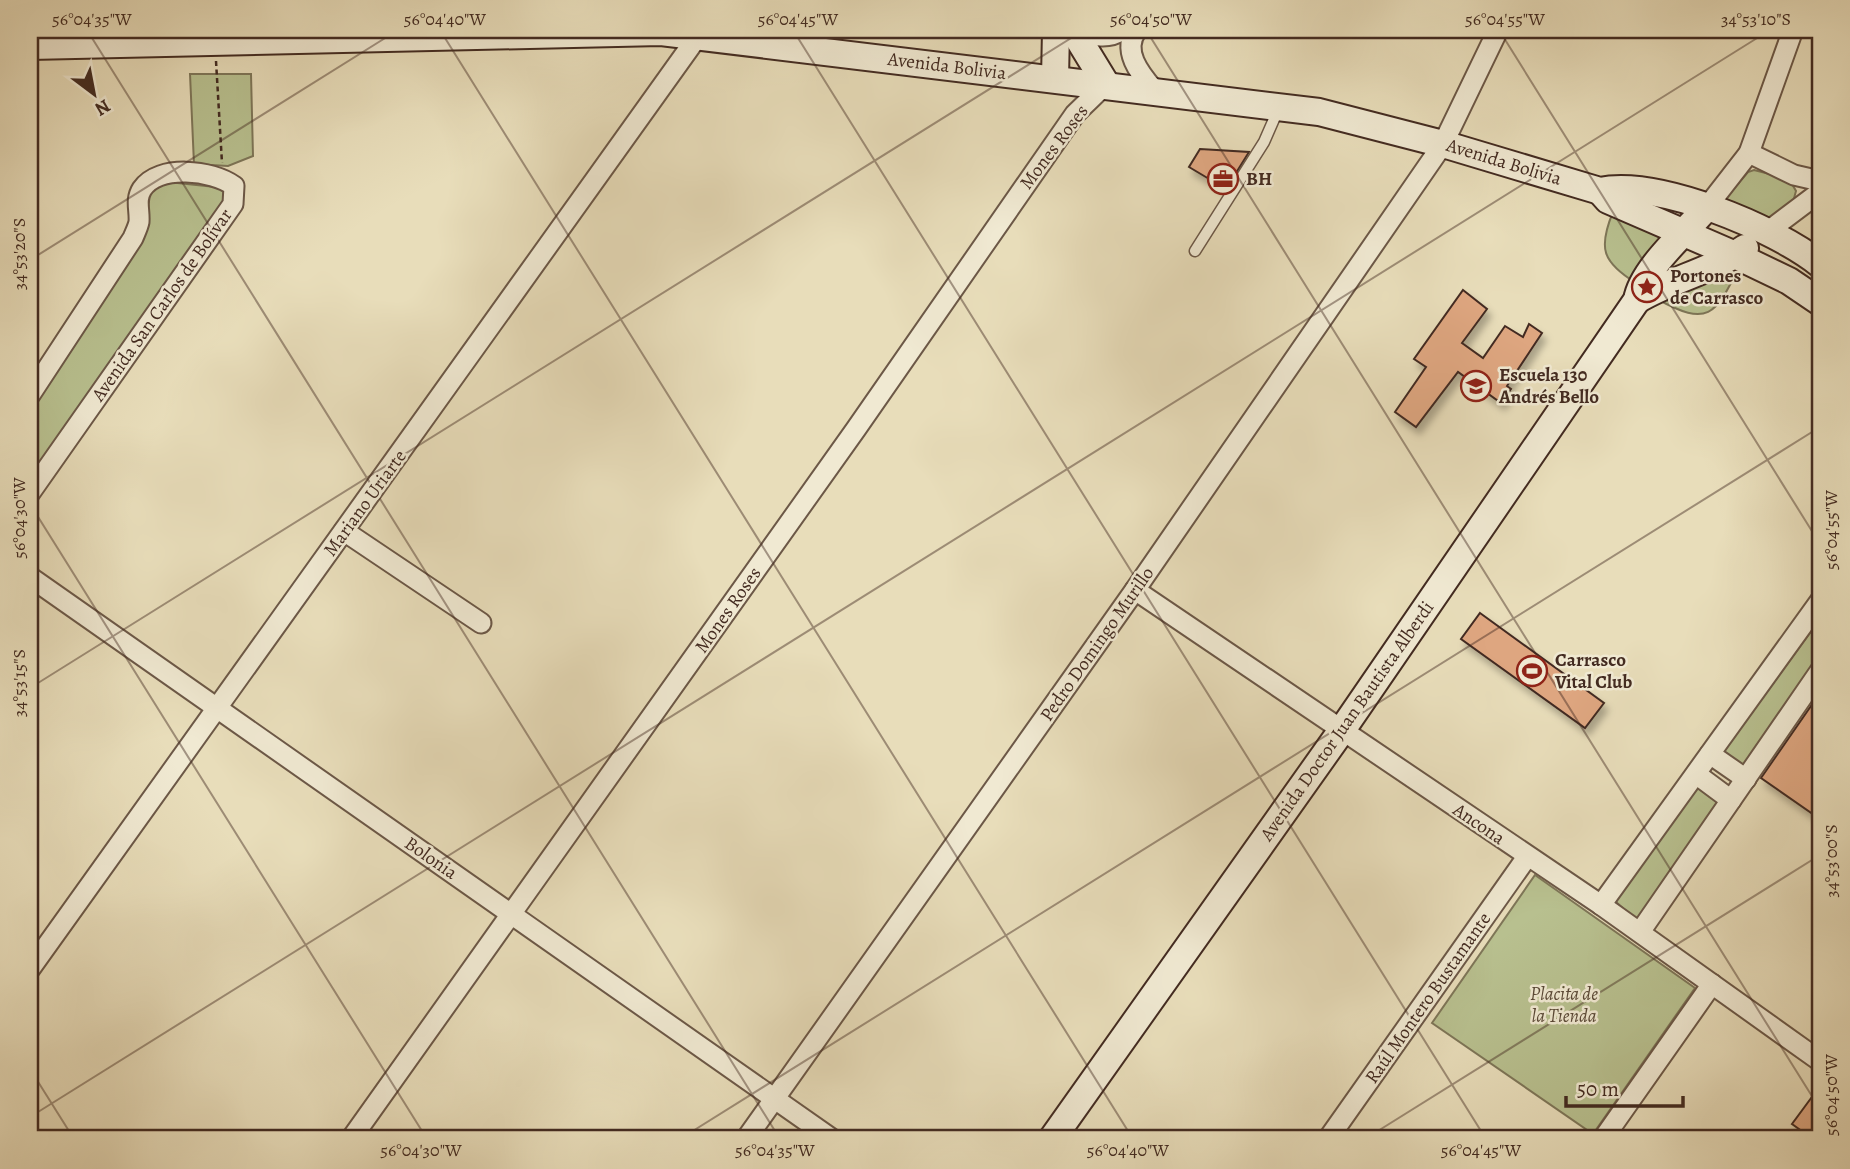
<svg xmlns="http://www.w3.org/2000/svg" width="1850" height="1169" font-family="Alegreya,serif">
<defs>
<filter id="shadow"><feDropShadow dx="4" dy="7" stdDeviation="3.5" flood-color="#0004"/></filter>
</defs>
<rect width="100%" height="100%" fill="#e8ddba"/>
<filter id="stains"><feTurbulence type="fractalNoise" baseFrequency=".00286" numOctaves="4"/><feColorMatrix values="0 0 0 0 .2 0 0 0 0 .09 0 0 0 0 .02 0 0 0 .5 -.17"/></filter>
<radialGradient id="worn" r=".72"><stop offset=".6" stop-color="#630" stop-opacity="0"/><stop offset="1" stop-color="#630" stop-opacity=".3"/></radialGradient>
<g fill="#b8c08f" stroke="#7e7658" stroke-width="2">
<path d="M190,74H251L253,156L228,166L194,164Z"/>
<path d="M1754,170L1789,179L1796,191L1793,202L1768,220L1724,200L1748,172Z"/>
<path d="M168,182L225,188L229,195L30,485V410L94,315L147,198L154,189Z"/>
<path d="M1613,212C1630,219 1660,224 1661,245L1636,283C1602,262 1598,248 1613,212Z"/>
<path d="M1739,267C1715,316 1708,327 1657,299Z"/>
<path d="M1820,619V662L1747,769L1724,753L1725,749Z"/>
<path d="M1697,787L1723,803L1649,916L1636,920L1615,901Z"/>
<path d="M1535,875L1695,988L1593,1134L1432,1023Z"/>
</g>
<g fill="#dea680" stroke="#432b21" stroke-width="2" filter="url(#shadow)">
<path d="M1200,149L1249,152L1226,189L1189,167Z"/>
<path d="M1463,290L1487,309L1462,343L1483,358L1505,326L1523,337L1529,324L1542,333L1507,386L1511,389L1501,403L1458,372L1416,427L1395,412L1426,367L1414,359Z"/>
<path d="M1480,613L1604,703L1585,728L1461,639Z"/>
<path d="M1820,693V819L1761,778Z"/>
<path d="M1820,1086V1139H1813L1792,1124Z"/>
</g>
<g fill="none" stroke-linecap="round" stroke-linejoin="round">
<g stroke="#6c5847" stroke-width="13">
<path id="lane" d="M1195,251L1264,142L1278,110"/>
</g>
<g stroke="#6c5847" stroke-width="23">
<g id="street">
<path d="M1077,30C1094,36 1107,40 1123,30"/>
<path d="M1137,30C1121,50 1140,74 1154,90"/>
<path d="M1749,153L1794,175L1820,181"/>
<path d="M1707,207L1749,153L1793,30"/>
<path d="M1767,232L1820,192"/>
<path d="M30,395L133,238C135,233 138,227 139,222C140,210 135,200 142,189C159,164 212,170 234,186L233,204L30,493"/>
<path d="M344,531L481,623"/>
<path d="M30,577L832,1139"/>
<path d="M1135,590L1601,905L1820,1061"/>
<path d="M1710,754L1746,779"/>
<path d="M1696,774L1731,800"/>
<path d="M1601,905L1820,601"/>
<path d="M1640,932L1820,671"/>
<path d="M30,969L698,36"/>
<path d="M351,1139L856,429L1075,114L1106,84"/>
<path d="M746,1139L1135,590L1443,144L1498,30"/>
<path d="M1328,1139L1527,857"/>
<path d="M1603,1139L1712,984"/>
</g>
</g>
<g stroke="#432b21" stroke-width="30">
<g id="secondary">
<path d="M1073,30L1106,84"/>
<path d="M30,46L661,32L1319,112L1443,144L1600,191C1658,179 1775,228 1820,264"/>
<path d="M1055,79L1056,30"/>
<path d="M1600,191L1608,200L1735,255L1789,281L1820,302"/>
<path d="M1637,300C1672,279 1712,271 1745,248"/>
<path d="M1052,1139L1342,730L1637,300C1642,269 1687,231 1707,207"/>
</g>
</g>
<path stroke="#432b21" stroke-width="2.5" stroke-dasharray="5 3.5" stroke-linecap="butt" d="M216,61L222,163"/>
<use href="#lane" stroke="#f0e9d2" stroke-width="10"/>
<use href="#street" stroke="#f0e9d2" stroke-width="19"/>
<use href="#secondary" stroke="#f0e9d2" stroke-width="26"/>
</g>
<path fill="none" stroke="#432b21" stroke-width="2" stroke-opacity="0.45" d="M87,30L780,1139M440,30L1133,1139M793,30L1486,1139M1146,30L1820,1109M1499,30L1820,544M30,260L398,30M30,504L427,1139M30,688L1084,30M30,1069L74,1139M30,1117L1770,30M680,1139L1820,427M1365,1139L1820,855"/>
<defs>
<g id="office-ring" transform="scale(1.575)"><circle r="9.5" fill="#f0e9d2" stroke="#8f2418" stroke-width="1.5"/><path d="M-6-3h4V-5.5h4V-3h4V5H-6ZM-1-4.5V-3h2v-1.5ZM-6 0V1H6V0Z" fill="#8f2418"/></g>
<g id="sight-ring" transform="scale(1.575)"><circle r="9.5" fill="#f0e9d2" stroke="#8f2418" stroke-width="1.5"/><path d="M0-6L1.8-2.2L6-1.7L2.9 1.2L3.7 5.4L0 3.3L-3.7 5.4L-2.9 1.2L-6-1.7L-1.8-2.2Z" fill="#8f2418"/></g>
<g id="school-ring" transform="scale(1.575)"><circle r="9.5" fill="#f0e9d2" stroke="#8f2418" stroke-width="1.5"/><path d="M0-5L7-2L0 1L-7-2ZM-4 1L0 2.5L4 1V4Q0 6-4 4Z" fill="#8f2418"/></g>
<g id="stadium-ring" transform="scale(1.575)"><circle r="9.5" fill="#f0e9d2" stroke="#8f2418" stroke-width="1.5"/><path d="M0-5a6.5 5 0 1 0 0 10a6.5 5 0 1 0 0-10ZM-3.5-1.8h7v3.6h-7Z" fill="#8f2418"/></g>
</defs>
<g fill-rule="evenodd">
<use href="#office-ring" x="1223" y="179"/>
<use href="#sight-ring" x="1647" y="287"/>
<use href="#school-ring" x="1476" y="386"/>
<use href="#stadium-ring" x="1532" y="671"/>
</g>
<g text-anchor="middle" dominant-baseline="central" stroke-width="5" stroke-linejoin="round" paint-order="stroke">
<g font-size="19" fill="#432b21" stroke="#f0e9d2">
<text transform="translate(947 66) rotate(7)">Avenida Bolivia</text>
<text transform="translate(1054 147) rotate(-53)">Mones Roses</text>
<text transform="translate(1504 162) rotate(17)">Avenida Bolivia</text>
<text transform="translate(162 305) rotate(-55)">Avenida San Carlos de Bolívar</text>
<text transform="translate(365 503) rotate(-54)">Mariano Uriarte</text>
<text transform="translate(728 610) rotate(-55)">Mones Roses</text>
<text transform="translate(1097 644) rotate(-55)">Pedro Domingo Murillo</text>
<text transform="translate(1347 721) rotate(-55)">Avenida Doctor Juan Bautista Alberdi</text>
<text transform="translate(1479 824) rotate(34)">Ancona</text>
<text transform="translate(431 858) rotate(35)">Bolonia</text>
<text transform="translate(1428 998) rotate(-55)">Raúl Montero Bustamante</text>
</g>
<g font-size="19" font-weight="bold" fill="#432b21" stroke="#f0e9d2" text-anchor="start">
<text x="1246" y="179">BH</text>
<text x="1670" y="276">Portones<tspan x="1670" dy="22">de Carrasco</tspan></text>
<text x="1499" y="375">Escuela 130<tspan x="1499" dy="22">Andrés Bello</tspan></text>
<text x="1555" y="660">Carrasco<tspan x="1555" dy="22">Vital Club</tspan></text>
</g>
<g font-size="19" font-style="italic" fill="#5a4937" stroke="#f0e9d2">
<text x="1564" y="994">Placita de<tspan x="1564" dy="22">la Tienda</tspan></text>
</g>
</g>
<rect width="1850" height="1169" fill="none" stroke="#e8ddba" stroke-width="77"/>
<g transform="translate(94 94) rotate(148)" stroke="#f0e9d2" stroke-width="5" paint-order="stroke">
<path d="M0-5L12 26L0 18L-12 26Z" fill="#432b21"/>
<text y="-10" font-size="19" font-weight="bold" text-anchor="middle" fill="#432b21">N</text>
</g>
<path d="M1566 1096v10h117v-10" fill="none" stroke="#432b21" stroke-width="3.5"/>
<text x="1577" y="1096" font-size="21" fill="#432b21" stroke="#f0e9d2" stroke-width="5" paint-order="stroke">50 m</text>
<rect x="38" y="38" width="1774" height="1092" fill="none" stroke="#432b21" stroke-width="2.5"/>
<g font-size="18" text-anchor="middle" fill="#432b21">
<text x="92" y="25">56°04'35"W</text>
<text x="445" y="25">56°04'40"W</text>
<text x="798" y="25">56°04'45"W</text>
<text x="1151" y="25">56°04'50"W</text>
<text x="1505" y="25">56°04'55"W</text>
<text x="1756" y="25">34°53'10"S</text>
<text transform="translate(19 254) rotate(-90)" y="6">34°53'20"S</text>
<text transform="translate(19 518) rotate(-90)" y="6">56°04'30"W</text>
<text transform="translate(1831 530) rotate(-90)" y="6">56°04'55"W</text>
<text transform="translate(19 683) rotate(-90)" y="6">34°53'15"S</text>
<text transform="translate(1831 861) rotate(-90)" y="6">34°53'00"S</text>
<text transform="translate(1831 1095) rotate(-90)" y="6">56°04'50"W</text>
<text x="421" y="1156">56°04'30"W</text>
<text x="775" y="1156">56°04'35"W</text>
<text x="1128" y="1156">56°04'40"W</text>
<text x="1481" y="1156">56°04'45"W</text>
</g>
<rect width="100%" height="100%" filter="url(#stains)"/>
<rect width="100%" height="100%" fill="url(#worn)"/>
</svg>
